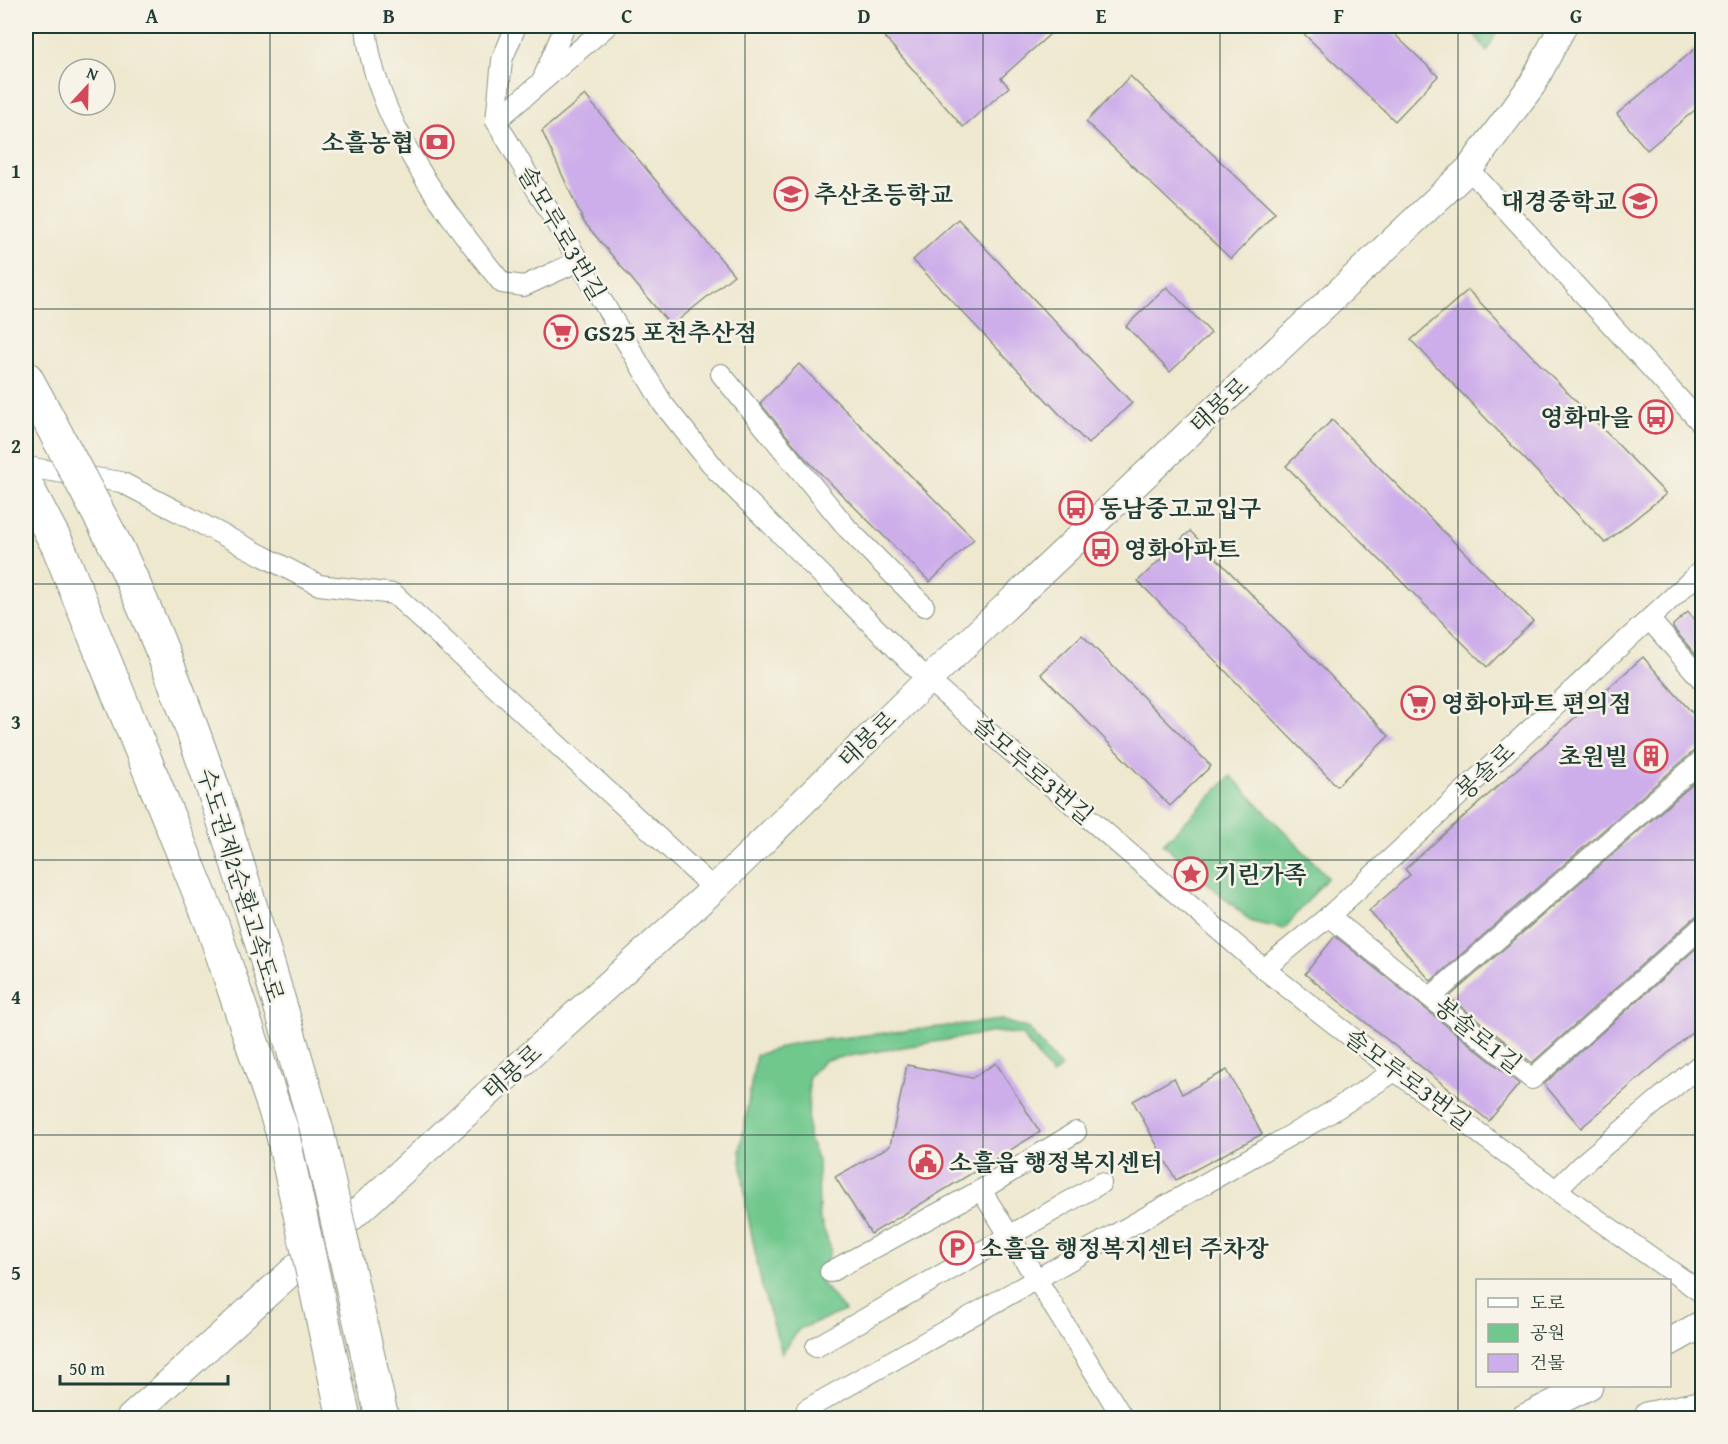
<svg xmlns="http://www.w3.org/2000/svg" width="1728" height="1444" font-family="'Gentium Book Plus','Noto Serif KR',serif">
<rect width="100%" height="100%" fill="#f7f3e8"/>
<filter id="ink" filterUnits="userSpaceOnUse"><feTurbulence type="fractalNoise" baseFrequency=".0167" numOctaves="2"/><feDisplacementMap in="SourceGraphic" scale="12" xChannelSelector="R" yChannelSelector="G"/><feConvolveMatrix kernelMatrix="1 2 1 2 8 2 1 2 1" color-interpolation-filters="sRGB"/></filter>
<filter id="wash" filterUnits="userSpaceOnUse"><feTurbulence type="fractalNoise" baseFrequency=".008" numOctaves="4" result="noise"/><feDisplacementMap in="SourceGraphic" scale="24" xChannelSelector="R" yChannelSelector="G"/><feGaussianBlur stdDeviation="1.35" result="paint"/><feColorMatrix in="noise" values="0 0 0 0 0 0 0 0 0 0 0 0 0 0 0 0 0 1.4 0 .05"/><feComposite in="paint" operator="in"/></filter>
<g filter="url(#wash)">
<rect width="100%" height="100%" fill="#eee8cf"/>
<g fill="#70c88d" stroke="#488260" stroke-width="1.5">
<path d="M1469,26H1499L1487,52Z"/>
<path d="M1231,776L1328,877L1284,929L1252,922L1163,844Z"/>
<path d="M1002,1020L1029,1029L1061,1068L1052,1075L1022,1035L995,1032L825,1060L809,1076L808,1136L818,1161L819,1217L831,1249L819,1280L845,1311L799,1329L782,1353L762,1287L747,1211L740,1151L756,1055L795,1043Z"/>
</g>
<g id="blocks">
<g fill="#ceaeea">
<path d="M875,26H1059L1001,78L1009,87L963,127Z"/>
<path d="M1312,26H1386L1438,76L1395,121L1304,34Z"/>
<path d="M1702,43V104L1647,150L1617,114Z"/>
<path d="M1130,76L1275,213L1231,259L1086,122Z"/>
<path d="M585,95L734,275L671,326L584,222L542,131Z"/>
<path d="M958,219L1132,403L1088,444L913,260Z"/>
<path d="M1167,287L1211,333L1170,372L1126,326Z"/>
<path d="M1468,290L1666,494L1605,543L1411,340Z"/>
<path d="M799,364L974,539L930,582L805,458L760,403Z"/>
<path d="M1332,420L1533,621L1487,667L1286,466Z"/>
<path d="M1190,531L1389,736L1337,786L1138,581Z"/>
<path d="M1688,612L1702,629V662L1673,628V625Z"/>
<path d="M1082,635L1211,766L1170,806L1041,674Z"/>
<path d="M1643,657L1702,724V748L1694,751L1431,981L1369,911L1410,875L1405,869Z"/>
<path d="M1702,776V915L1694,918L1532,1063L1449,997Z"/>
<path d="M1335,936L1519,1084L1489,1121L1305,974Z"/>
<path d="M1702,943V1024L1581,1128L1544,1084Z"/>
<path d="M996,1063L1040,1132L871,1234L835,1177L890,1146L907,1065L972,1078Z"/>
<path d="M1227,1070L1262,1134L1176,1180L1133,1101L1174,1078L1182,1094Z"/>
</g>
</g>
</g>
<g filter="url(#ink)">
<use href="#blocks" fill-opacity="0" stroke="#869282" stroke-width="1.5"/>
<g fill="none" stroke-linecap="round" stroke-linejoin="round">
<g stroke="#869282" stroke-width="22">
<g id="minor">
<path d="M366,26C373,119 445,212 502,283L524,286L579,261"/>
<path d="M516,26L502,60L496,121L663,404L717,471L928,680L1264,969L1395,1071L1556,1190L1702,1293"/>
<path d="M544,76L565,26"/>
<path d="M496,121L607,26"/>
<path d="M1469,169L1702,424"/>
<path d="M721,374L848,529L924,606"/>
<path d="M26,467L121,482L319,585L394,594L714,889"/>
<path d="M1650,620L1702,680"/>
<path d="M1329,916L1532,1079L1702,927"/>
<path d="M1264,969L1329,916L1702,570"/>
<path d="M1431,997L1702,760"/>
<path d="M981,1190L1076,1132"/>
<path d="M1556,1190L1579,1167L1702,1063"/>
<path d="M830,1272L981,1190L1123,1418"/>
<path d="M816,1347L1101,1183"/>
<path d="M809,1418L807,1409L1328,1114L1395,1071"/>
</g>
</g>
<g stroke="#869282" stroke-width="29">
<g id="secondary">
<path d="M1670,1342L1702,1324"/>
<path d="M130,1418L714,889L928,680L1469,169L1532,85L1563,26"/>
<path d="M1524,1418L1589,1386"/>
</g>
</g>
<g stroke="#869282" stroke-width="34">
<path id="primary" d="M1649,1418L1702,1407"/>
</g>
<g stroke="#869282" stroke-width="35">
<g id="motorway">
<path d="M26,378L43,409"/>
<path d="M26,485L58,546L212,924L282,1131"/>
<path d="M118,550C206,735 259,935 317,1131"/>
</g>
</g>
<use href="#minor" stroke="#fff" stroke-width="20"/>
<use href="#secondary" stroke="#fff" stroke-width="27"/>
<use href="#primary" stroke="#fff" stroke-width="32"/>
<use href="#motorway" stroke="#fff" stroke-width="33"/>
<g stroke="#869282" stroke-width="35" stroke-linecap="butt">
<g id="motorway-bridge">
<path d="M43,409L118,550"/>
<path d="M282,1131L344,1418"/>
<path d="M317,1131L382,1418"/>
</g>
</g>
<use href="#motorway-bridge" stroke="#fff" stroke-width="33"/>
</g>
</g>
<path fill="none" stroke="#1f3d34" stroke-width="1.5" stroke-opacity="0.55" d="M270,26V1418M508,26V1418M745,26V1418M983,26V1418M1220,26V1418M1458,26V1418M26,309H1702M26,584H1702M26,860H1702M26,1135H1702"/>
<defs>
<g id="bank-ring" transform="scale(1.725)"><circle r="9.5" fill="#f7f3e8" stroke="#d1495b" stroke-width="1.5"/><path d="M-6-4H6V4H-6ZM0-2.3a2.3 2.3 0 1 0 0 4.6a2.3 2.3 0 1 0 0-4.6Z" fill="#d1495b"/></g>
<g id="school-ring" transform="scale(1.725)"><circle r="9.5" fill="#f7f3e8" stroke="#d1495b" stroke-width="1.5"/><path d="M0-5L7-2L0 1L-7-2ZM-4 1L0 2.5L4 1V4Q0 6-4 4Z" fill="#d1495b"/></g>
<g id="supermarket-ring" transform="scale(1.725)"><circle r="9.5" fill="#f7f3e8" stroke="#d1495b" stroke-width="1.5"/><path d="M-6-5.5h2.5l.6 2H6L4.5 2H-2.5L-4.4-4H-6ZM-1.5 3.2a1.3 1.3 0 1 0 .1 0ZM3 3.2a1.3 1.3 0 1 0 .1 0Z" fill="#d1495b"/></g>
<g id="bus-ring" transform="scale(1.725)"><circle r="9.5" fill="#f7f3e8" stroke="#d1495b" stroke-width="1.5"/><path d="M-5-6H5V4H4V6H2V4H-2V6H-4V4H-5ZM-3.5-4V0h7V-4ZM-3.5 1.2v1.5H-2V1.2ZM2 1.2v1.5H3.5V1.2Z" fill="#d1495b"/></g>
<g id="building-ring" transform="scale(1.725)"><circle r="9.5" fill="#f7f3e8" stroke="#d1495b" stroke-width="1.5"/><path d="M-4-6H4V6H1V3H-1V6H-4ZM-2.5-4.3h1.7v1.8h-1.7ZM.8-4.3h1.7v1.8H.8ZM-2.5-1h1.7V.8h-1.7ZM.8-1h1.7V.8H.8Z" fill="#d1495b"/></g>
<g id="sight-ring" transform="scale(1.725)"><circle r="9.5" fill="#f7f3e8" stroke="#d1495b" stroke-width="1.5"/><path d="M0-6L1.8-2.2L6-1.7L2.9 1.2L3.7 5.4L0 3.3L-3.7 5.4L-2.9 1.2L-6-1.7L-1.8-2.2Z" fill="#d1495b"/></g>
<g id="civic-ring" transform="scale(1.725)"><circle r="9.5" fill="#f7f3e8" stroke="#d1495b" stroke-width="1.5"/><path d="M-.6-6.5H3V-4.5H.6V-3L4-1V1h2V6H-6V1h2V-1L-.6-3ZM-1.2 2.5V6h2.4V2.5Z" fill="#d1495b"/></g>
<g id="parking-ring" transform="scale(1.725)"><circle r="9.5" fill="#f7f3e8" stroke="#d1495b" stroke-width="1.5"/><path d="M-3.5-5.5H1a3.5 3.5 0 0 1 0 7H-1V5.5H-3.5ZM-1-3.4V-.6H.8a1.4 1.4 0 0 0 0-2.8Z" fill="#d1495b"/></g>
</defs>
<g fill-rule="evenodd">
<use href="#bank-ring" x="437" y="142"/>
<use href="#school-ring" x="791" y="194"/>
<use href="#school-ring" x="1640" y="201"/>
<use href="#supermarket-ring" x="561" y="332"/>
<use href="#bus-ring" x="1656" y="417"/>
<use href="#bus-ring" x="1076" y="508"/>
<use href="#bus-ring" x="1101" y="549"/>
<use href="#supermarket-ring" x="1418" y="703"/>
<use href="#building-ring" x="1651" y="756"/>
<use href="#sight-ring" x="1191" y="874"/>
<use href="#civic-ring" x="926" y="1162"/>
<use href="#parking-ring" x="957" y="1248"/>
</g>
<g text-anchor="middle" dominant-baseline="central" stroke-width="5" stroke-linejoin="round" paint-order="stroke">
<g font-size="24" font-weight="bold" fill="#1f3d34" stroke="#f7f3e8" text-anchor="start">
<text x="414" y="142" text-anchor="end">소흘농협</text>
<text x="814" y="194">추산초등학교</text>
<text x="1617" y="201" text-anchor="end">대경중학교</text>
<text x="584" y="332">GS25 포천추산점</text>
<text x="1633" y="417" text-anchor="end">영화마을</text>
<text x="1099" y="508">동남중고교입구</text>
<text x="1124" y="549">영화아파트</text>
<text x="1441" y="703">영화아파트 편의점</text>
<text x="1628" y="756" text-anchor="end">초원빌</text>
<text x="1214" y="874">기린가족</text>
<text x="949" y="1162">소흘읍 행정복지센터</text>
<text x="980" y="1248">소흘읍 행정복지센터 주차장</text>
</g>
<g font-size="24" fill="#1f3d34" stroke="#f7f3e8">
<text transform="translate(562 233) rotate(60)">솔모루로3번길</text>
<text transform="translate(1219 405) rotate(-43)">태봉로</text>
<text transform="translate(867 739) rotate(-44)">태봉로</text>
<text transform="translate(1033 770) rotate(41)">솔모루로3번길</text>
<text transform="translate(1485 771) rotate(-43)">봉솔로</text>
<text transform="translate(241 885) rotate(73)">수도권제2순환고속도로</text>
<text transform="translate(1478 1035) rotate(39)">봉솔로1길</text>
<text transform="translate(512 1072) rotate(-42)">태봉로</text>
<text transform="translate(1408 1079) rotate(37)">솔모루로3번길</text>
</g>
</g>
<rect width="1728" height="1444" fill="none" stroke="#f7f3e8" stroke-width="66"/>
<rect x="1476" y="1279" width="195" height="108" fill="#f7f3e8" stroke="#a1aaa0" stroke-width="1.5"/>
<rect x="1488" y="1298" width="30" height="9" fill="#ffffff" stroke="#a1aaa0" stroke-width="1.5"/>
<text x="1530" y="1309" font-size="18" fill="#1f3d34">도로</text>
<rect x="1488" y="1324" width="30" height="18" fill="#70c88d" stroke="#a1aaa0" stroke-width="1.5"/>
<text x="1530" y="1339" font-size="18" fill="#1f3d34">공원</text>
<rect x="1488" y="1354" width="30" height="18" fill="#ceaeea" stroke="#a1aaa0" stroke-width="1.5"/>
<text x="1530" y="1369" font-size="18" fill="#1f3d34">건물</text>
<g transform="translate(87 87) rotate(22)"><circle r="28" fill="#f7f3e8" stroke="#a1aaa0" stroke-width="1.5"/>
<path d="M0-4.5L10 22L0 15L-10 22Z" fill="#d1495b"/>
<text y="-9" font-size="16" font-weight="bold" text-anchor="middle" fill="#1f3d34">N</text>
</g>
<path d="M60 1375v9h168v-9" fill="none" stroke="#1f3d34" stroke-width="3"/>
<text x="69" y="1375" font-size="18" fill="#1f3d34" stroke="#f7f3e8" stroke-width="4.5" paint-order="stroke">50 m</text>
<rect x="33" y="33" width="1662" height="1378" fill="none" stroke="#1f3d34" stroke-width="2"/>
<g font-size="20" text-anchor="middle" font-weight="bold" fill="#1f3d34">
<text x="152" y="23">A</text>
<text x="389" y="23">B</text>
<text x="627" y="23">C</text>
<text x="864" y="23">D</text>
<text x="1101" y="23">E</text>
<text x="1339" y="23">F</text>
<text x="1576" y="23">G</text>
<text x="16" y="178">1</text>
<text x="16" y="453">2</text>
<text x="16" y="729">3</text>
<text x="16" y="1004">4</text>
<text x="16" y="1280">5</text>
</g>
</svg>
